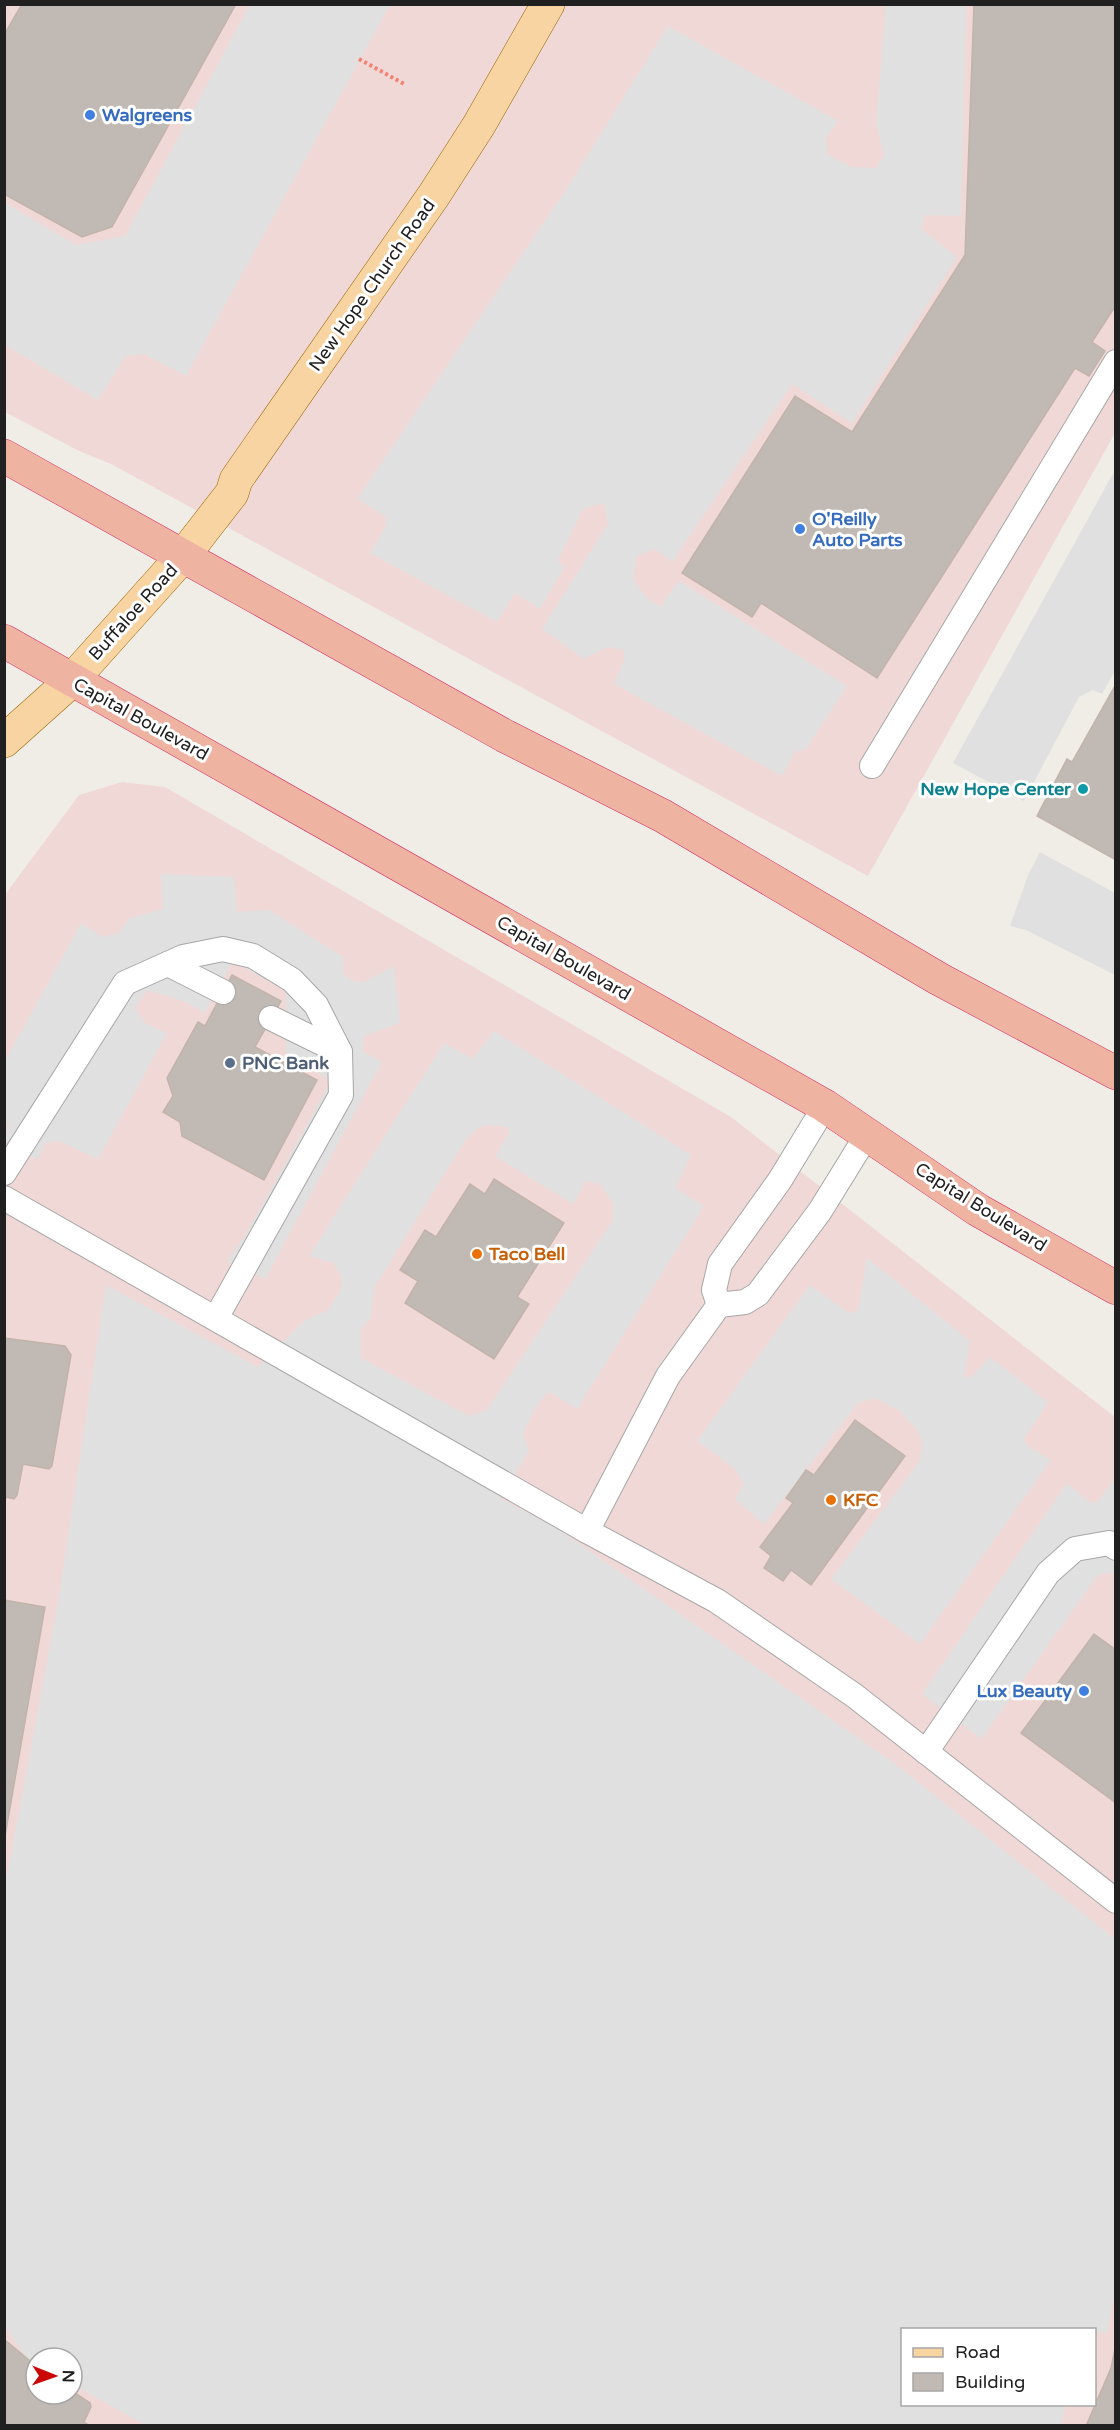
<svg xmlns="http://www.w3.org/2000/svg" width="1120" height="2430" font-family="'Varela Round',sans-serif">
<rect width="100%" height="100%" fill="#f0ede7"/>
<g fill="#f0d8d7" fill-rule="evenodd">
<path d="M4,5H1115V433L868,876L111,464L79,451L5,412Z"/>
<path d="M122,782L165,787L731,1117L1115,1417V2425H5L4,896L79,795ZM902,2330H1094V2404H902ZM36,2358H72V2394H36Z"/>
</g>
<g fill="#e0e0e0" fill-rule="evenodd">
<path d="M250,5H390L186,376L144,354L126,356L98,400L5,345V203L76,245L125,236Z"/>
<path d="M886,5H966L961,216L925,215L921,229L957,257L852,423L792,384L672,562L655,549L637,556L633,579L645,596L660,607L679,581L847,686L806,749L795,752L782,776L614,684L624,660V650L608,647L584,659L542,629L608,524L604,503L583,509L558,560L564,568L540,609L515,593L497,622L370,553L386,526V517L357,499L569,185L668,26L838,121L826,138L827,154L851,167L876,168L884,155L876,124Z"/>
<path d="M1115,470V671L1102,694L1093,690L1079,697L1024,801L953,763Z"/>
<path d="M1040,852L1115,893V975L1026,930L1010,926L1028,875Z"/>
<path d="M161,874L234,877L237,912L269,910L343,957V974L352,981L364,982L394,966L400,1023L364,1036L362,1051L382,1062L265,1279L227,1261L246,1234L331,1081L286,1054V991L233,961L205,1013L183,1001L147,990L135,1008L145,1023L167,1033L98,1159L59,1141L45,1143L37,1160L5,1141L8,1124L5,1119V1061L81,923L103,937L119,933L130,918L163,909Z"/>
<path d="M494,1031L691,1155L675,1188L704,1206L577,1409L549,1392L538,1403L523,1433L529,1451L500,1498L558,1529L894,1763L1115,1939L1116,2286L1107,2333L1095,2332L1094,2330H902V2404L1065,2405L1061,2425L147,2426L72,2384V2358H36V2364L28,2360L5,2327V1887L58,1602L106,1285L258,1367L305,1320L328,1310L341,1290L342,1277L333,1263L309,1256L444,1043L473,1059ZM489,1125L507,1127L509,1133L495,1156L573,1204L586,1181L600,1184L613,1203V1220L487,1410L469,1416L361,1358V1328L371,1318L374,1288L466,1139L478,1128Z"/>
<path d="M867,1258L970,1341L964,1377H971L990,1357L1048,1402L1024,1439L1027,1446L1051,1460L920,1644L831,1579L919,1462L923,1444L917,1430L900,1411L875,1398L858,1403L764,1524L735,1499L744,1484L734,1468L697,1441L810,1285L849,1313L858,1311Z"/>
<path d="M1115,1479V1572L1098,1575L981,1739L922,1694L1067,1483L1089,1502L1096,1503Z"/>
</g>
<g fill="#c1b9b3" stroke="#c2b4aa" stroke-width="1.5">
<path d="M22,4H236L112,227L82,237L4,194V35Z"/>
<path d="M974,4H1116V305L1092,342L1105,351L1089,376L1075,368L877,678L761,603L752,617L682,573L795,396L852,432L965,255Z"/>
<path d="M1116,684V860L1037,816L1067,759L1072,762Z"/>
<path d="M232,975L281,1001L255,1047L317,1080L264,1180L182,1136L180,1122L163,1112L173,1096L167,1078L198,1022L205,1026Z"/>
<path d="M494,1179L564,1223L517,1297L529,1304L494,1359L405,1303L418,1281L400,1270L425,1230L436,1237L470,1184L485,1194Z"/>
<path d="M4,1338L65,1346L71,1355L52,1466L49,1469L23,1464L17,1495L14,1499L6,1497L4,1505Z"/>
<path d="M855,1420L905,1456L811,1585L791,1570L783,1581L764,1568L771,1556L760,1547L793,1503L786,1498L806,1470L814,1475Z"/>
<path d="M4,1600L45,1607L4,1842Z"/>
<path d="M1094,1634L1116,1650V1803L1021,1733Z"/>
<path d="M4,2339L36,2366V2394H72V2391L90,2403L91,2407L84,2422L90,2426H4Z"/>
<path d="M1116,2344V2426H1086L1111,2368Z"/>
</g>
<g fill="none" stroke-linecap="round" stroke-linejoin="round">
<g stroke="#a7a7a7" stroke-width="26">
<g id="service">
<path d="M872,766L1116,362"/>
<path d="M168,964L223,992"/>
<path d="M271,1018L340,1052"/>
<path d="M4,1173L125,983L183,957L223,949L253,956L292,980L316,1005L340,1052L341,1095L216,1318"/>
<path d="M4,1198L587,1531L717,1601L855,1696L1116,1901"/>
<path d="M719,1305L745,1302L758,1294L820,1211L867,1135"/>
<path d="M719,1305L714,1290L720,1264L780,1180L825,1106"/>
<path d="M587,1531L668,1376L719,1305"/>
<path d="M926,1752L1048,1573L1075,1549L1109,1543L1116,1548"/>
</g>
</g>
<g stroke="#986804" stroke-width="34">
<path id="primary" d="M4,741L71,681L183,556L232,493L236,480L434,195L479,125L548,4"/>
</g>
<g stroke="#d62c66" stroke-width="34">
<g id="trunk">
<path d="M4,456L505,736L663,816L939,979L1116,1073"/>
<path d="M4,641L825,1106L978,1210L1116,1288"/>
</g>
</g>
<path stroke="#f68173" stroke-width="4" stroke-dasharray="3 3" stroke-linecap="butt" d="M359,59L406,85"/>
<use href="#service" stroke="#fff" stroke-width="24"/>
<use href="#primary" stroke="#f9d4a3" stroke-width="33"/>
<use href="#trunk" stroke="#efb3a2" stroke-width="33"/>
</g>
<g fill="#3f7fe0" stroke="#fff" stroke-width="2">
<circle cx="90" cy="115" r="6"/>
<circle cx="800" cy="529" r="6"/>
<circle cx="1084" cy="1691" r="6"/>
</g>
<circle fill="#0f9aa8" stroke="#fff" stroke-width="2" cx="1083" cy="789" r="6"/>
<circle fill="#5c6f8a" stroke="#fff" stroke-width="2" cx="230" cy="1063" r="6"/>
<g fill="#e8710a" stroke="#fff" stroke-width="2">
<circle cx="477" cy="1254" r="6"/>
<circle cx="831" cy="1500" r="6"/>
</g>
<g text-anchor="middle" dominant-baseline="central" stroke-width="6" stroke-linejoin="round" paint-order="stroke">
<g font-size="18" font-weight="bold" fill="#366cbe" stroke="#fff" text-anchor="start">
<text x="102" y="115">Walgreens</text>
<text x="812" y="519">O'Reilly<tspan x="812" dy="21">Auto Parts</tspan></text>
<text x="1072" y="1691" text-anchor="end">Lux Beauty</text>
</g>
<g font-size="18" fill="#202020" stroke="#fff">
<text transform="translate(372 285) rotate(-55)">New Hope Church Road</text>
<text transform="translate(133 612) rotate(-48)">Buffaloe Road</text>
<text transform="translate(141 719) rotate(29)">Capital Boulevard</text>
<text transform="translate(564 958) rotate(30)">Capital Boulevard</text>
<text transform="translate(981 1207) rotate(32)">Capital Boulevard</text>
</g>
<g font-size="18" font-weight="bold" fill="#0d838f" stroke="#fff" text-anchor="end">
<text x="1071" y="789">New Hope Center</text>
</g>
<g font-size="18" font-weight="bold" fill="#4e5e75" stroke="#fff" text-anchor="start">
<text x="242" y="1063">PNC Bank</text>
</g>
<g font-size="18" font-weight="bold" fill="#c56008" stroke="#fff" text-anchor="start">
<text x="489" y="1254">Taco Bell</text>
<text x="843" y="1500">KFC</text>
</g>
</g>
<rect width="1120" height="2430" fill="none" stroke="#202020" stroke-width="12"/>
<rect x="901" y="2328" width="195" height="78" fill="#ffffff" stroke="#a6a6a6" stroke-width="1.5"/>
<rect x="913" y="2348" width="30" height="9" fill="#f9d4a3" stroke="#a6a6a6" stroke-width="1.5"/>
<text x="955" y="2358" font-size="18" fill="#202020">Road</text>
<rect x="913" y="2373" width="30" height="18" fill="#c1b9b3" stroke="#a6a6a6" stroke-width="1.5"/>
<text x="955" y="2388" font-size="18" fill="#202020">Building</text>
<g transform="translate(54 2376) rotate(91)"><circle r="28" fill="#ffffff" stroke="#a6a6a6" stroke-width="1.5"/>
<path d="M0-4.5L10 22L0 15L-10 22Z" fill="#cb0706"/>
<text y="-9" font-size="16" font-weight="bold" text-anchor="middle" fill="#202020">N</text>
</g>
</svg>
